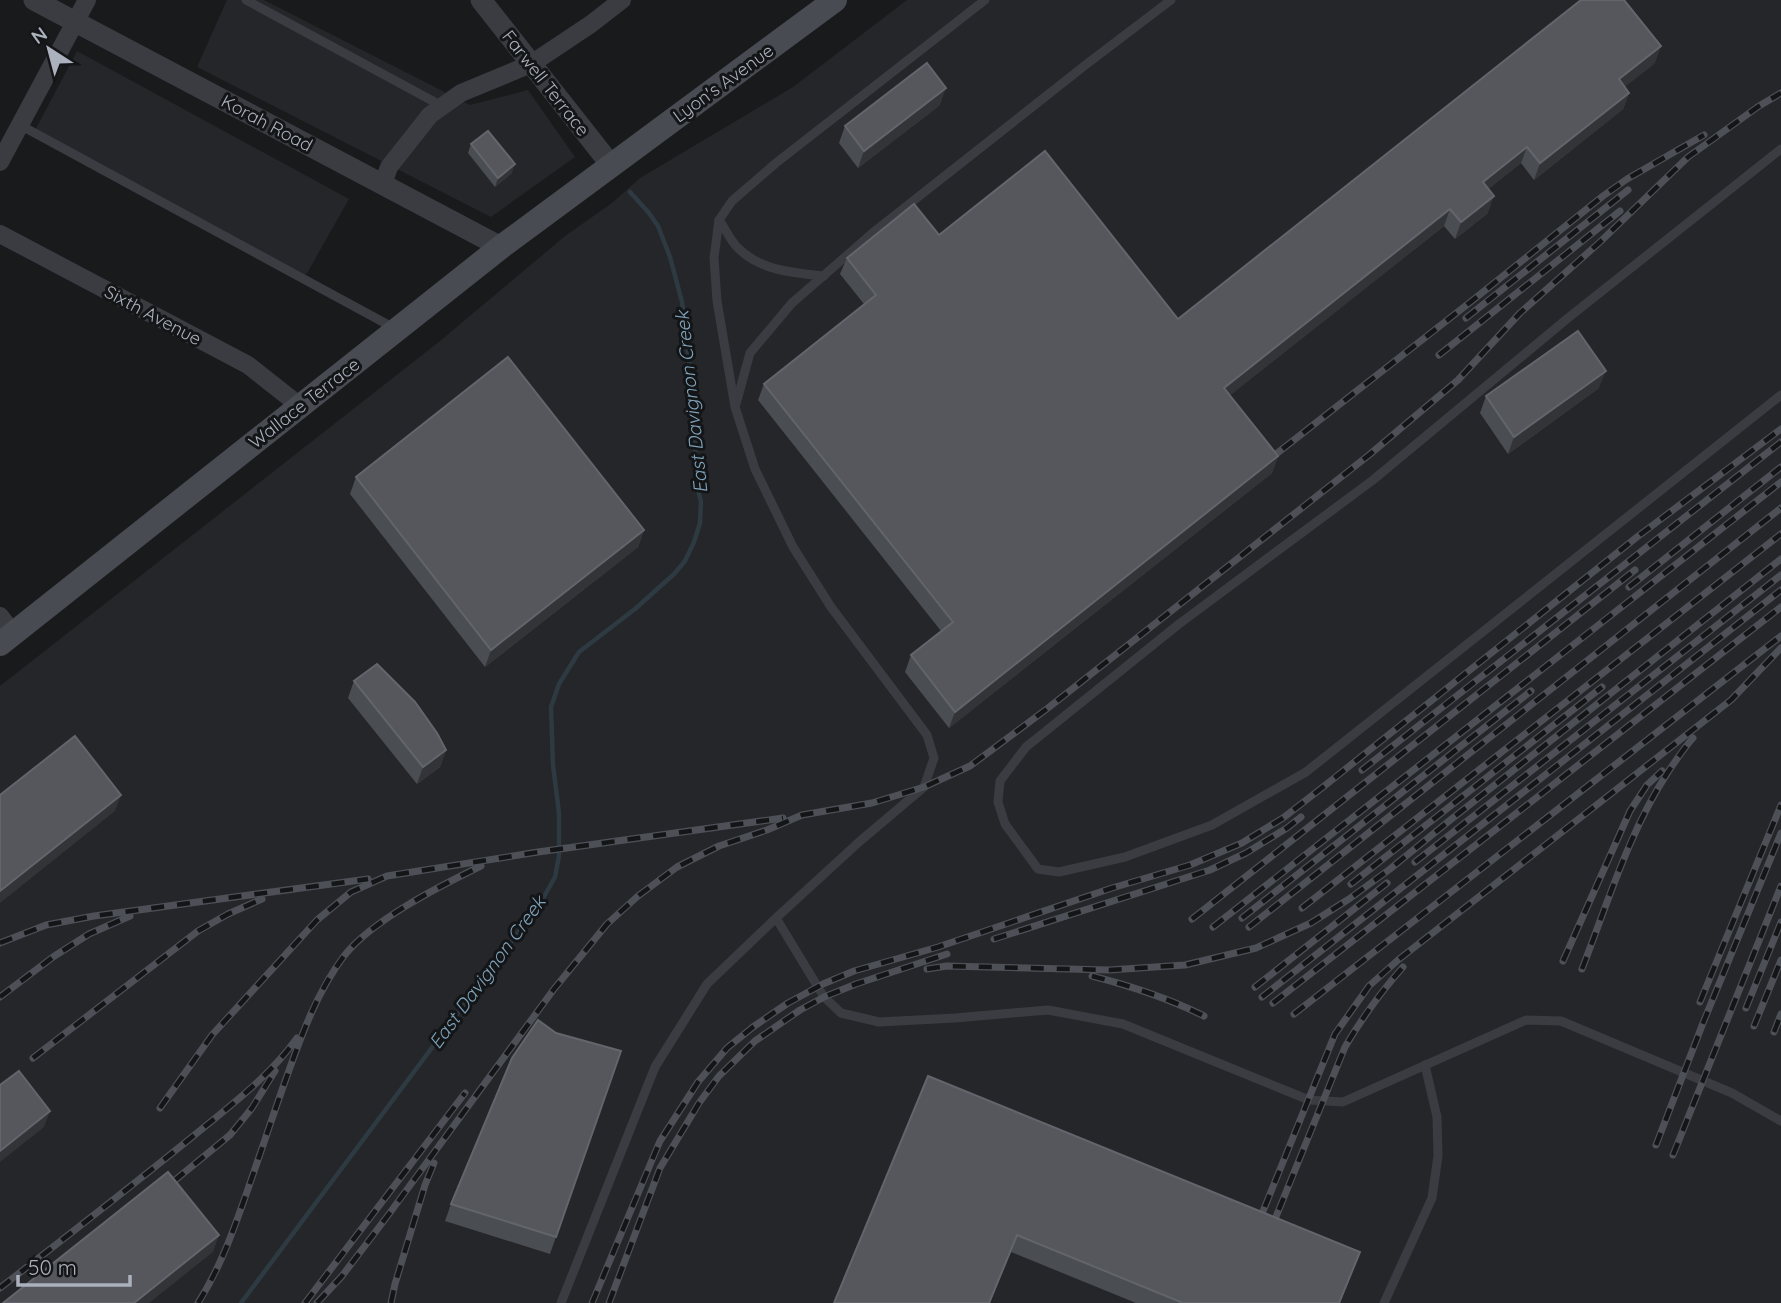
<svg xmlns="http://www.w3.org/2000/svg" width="1781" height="1303" font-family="Quicksand,sans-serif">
<rect width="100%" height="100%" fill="#191a1c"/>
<g fill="#252629">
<path d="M227,0H264L470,105L528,90L575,157L491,217L197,67Z"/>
<path d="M907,0H1781V1303H0V686L440,341L565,236L612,203L640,178L793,87Z"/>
<path d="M77,51L349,199L306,275L32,136Z"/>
</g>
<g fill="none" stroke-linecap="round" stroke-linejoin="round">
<path stroke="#2e3a42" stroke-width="4.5" d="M241,1303L541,902L555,877L559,856V813L553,765L551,707L559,684L579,652L635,609L674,574L685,561L694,542L700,523L701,502L696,481L694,403L682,302L670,257L658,226L649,213L630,192"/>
<g stroke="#3a3c42" stroke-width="9">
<path d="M246,0L442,106"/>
<path d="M20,125L394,328"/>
<path d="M1781,149L1568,318L1373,480L1179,624L1026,747L1000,781L998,802L1005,824L1038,869L1059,872L1125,857L1212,825L1306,772L1781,395"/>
<path d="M719,220C725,228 730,240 737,247C760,271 794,273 824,276"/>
<path d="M736,404L750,353L792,303L875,231L1088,63L1171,0"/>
<path d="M776,918L824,997L841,1013L879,1022L955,1018L1048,1010L1123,1024L1309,1100L1343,1102L1526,1020L1561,1021L1732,1093L1781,1121"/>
<path d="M561,1303L655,1067L707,984L776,918L859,842L924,787L934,758L927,735L831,607L793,547L755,469L735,407L717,301L714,258L719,220L732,201L776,163L985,0"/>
<path d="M1384,1303L1432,1198L1438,1156L1437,1117L1425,1065"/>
</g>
<g stroke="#3a3c42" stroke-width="18">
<path d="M0,162L87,0"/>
<path d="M383,184L389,167L430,115L461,93L531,64L591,24L622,0"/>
<path d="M0,234L248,365L300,406"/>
<path d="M0,616L13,633"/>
</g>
<g stroke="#3a3c42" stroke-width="21">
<path d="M34,0L501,247"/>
<path d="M481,0L611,165"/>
</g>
<path stroke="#484b52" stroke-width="24" d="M0,644L501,247L835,0"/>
<g stroke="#4d5057" stroke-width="7">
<g id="rail">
<path d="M1466,318L1628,190"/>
<path d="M1439,355L1620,211"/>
<path d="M1262,465L1473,300L1603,196L1627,179L1704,135"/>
<path d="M1629,587L1781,467"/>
<path d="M1362,770L1781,442"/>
<path d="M1415,862L1781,575"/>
<path d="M1351,884L1602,687"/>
<path d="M1302,908L1781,534"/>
<path d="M1242,918L1531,691"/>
<path d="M1192,919L1635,570"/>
<path d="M1213,927L1781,482"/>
<path d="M1249,927L1781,508"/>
<path d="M994,939L1210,870L1246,853L1287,828L1301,817"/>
<path d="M0,943L46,925L94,916L368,879"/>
<path d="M1563,961L1630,811L1647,785L1662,771"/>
<path d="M927,969L947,966L1109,970L1185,965L1256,948L1311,923L1349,899L1390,869L1449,821L1781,559"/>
<path d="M1582,969C1608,902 1629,832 1668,772C1676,760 1684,748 1693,738"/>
<path d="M1092,976C1131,986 1168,998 1204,1016"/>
<path d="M1255,987L1387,883"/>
<path d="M0,997L53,957L89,934L130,916"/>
<path d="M1262,997L1781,590"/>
<path d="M1700,1002L1781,805"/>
<path d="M1273,1003L1781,607"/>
<path d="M1746,1008L1781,922"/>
<path d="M1294,1014L1781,636"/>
<path d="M1754,1026L1781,960"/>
<path d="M1774,1032L1781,1014"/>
<path d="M33,1058L198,931L228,914L262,899"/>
<path d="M160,1108L212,1035L317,920L351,892L387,876L538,852L783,818"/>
<path d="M1656,1145L1703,1023L1781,833"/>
<path d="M1673,1155L1781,886"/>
<path d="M174,1181L230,1135L252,1108L275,1071"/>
<path d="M1255,1231L1335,1034L1369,986L1398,960L1731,700L1781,648"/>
<path d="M1269,1234L1345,1047C1362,1018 1380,993 1403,967"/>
<path d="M0,1288C66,1237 132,1186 197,1133C232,1104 270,1076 297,1038"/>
<path d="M198,1303C221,1267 235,1226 249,1186C262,1149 274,1112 287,1076C302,1034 317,992 344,956C372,920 440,886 481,866"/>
<path d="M305,1303L465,1093"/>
<path d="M317,1303L342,1276L389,1214L554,989L607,924L638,896L677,867L719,846L767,830L802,815L872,803L924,787L970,766L1048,708L1369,455L1458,380L1520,313L1600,242L1688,157L1759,106L1781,93"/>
<path d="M391,1303L395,1284L425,1185L434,1163"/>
<path d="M592,1303L660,1141L698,1082L727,1048L753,1027L788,1003L823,984L854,971L938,947L1112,888L1190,865L1242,843L1283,818L1323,787L1637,537L1781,429"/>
<path d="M609,1303L660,1168L699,1103L719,1076L755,1041L800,1010L824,997L856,984L947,954"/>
</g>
</g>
<use href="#rail" stroke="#141517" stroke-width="4.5" stroke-dasharray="13" stroke-linecap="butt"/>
</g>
<g fill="#4a4d51">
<path d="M1655,63L1624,87L1629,93L1623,109L1534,180L1521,163L1488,189V213L1455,239L1444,226L1230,395L1278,456L1272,473L949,728L905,672L911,655L941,631L758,400L764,384L864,304L840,274L847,258L939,235L1178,319Z"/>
<path d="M940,105L858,168L839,143L845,126Z"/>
<path d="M471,144L512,173L495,187L468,153Z"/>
<path d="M1599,388L1508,454L1480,413L1486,396Z"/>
<path d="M356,477L644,530L638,547L485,667L350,494Z"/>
<path d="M354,681L446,750L440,767L417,784L348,698Z"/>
<path d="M556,1033L621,1051L550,1254L445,1221L451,1204Z"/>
<path d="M928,1076L1360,1252L1340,1303H1136L1011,1252L990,1303H834Z"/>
</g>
<g fill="#323437">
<path d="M1661,46L1655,63L1613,96L1619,79Z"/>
<path d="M946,88L940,105L858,168L864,151Z"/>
<path d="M1629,93L1623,109L1534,180L1540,163Z"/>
<path d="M1527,147L1521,163L1476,199L1483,182Z"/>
<path d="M515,164L512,173L495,187L498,178Z"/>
<path d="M1494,196L1488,213L1455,239L1461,222Z"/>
<path d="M1450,209L1444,226L1218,405L1224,388Z"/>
<path d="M1606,371L1599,388L1508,454L1514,437Z"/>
<path d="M1278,456L1272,473L949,728L955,712Z"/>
<path d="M644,530L638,547L485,667L491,650Z"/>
<path d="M446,750L440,767L417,784L423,767Z"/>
<path d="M121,795L115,811L0,903V891Z"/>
<path d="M50,1111L44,1127L0,1162V1151Z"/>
<path d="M219,1235L213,1252L149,1303H134Z"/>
</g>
<g fill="#55575d" stroke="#62656c" stroke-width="2">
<path d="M1581,0H1624L1661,46L1619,79L1629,93L1540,163L1527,147L1483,182L1494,196L1461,222L1450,209L1224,388L1278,456L955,712L911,655L953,622L764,384L876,295L847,258L914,204L939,235L1045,151L1178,319Z"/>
<path d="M927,63L946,88L864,151L845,126Z"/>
<path d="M488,131L515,164L498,178L471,144Z"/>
<path d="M1578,331L1606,371L1514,437L1486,396Z"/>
<path d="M508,357L644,530L491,650L356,477Z"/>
<path d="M377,664L415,702L437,733L446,750L423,767L354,681Z"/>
<path d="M75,736L121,795L0,891V795Z"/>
<path d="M538,1020L556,1033L621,1051L556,1237L451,1204L512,1058Z"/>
<path d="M19,1071L50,1111L0,1151V1085Z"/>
<path d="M928,1076L1360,1252L1339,1303H1183L1017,1235L989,1303H834Z"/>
<path d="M168,1172L219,1235L134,1303H3Z"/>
</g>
<g text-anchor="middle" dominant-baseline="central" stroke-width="6" stroke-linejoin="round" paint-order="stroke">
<g font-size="18" fill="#abb1bd" stroke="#141517">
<text transform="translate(546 83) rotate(52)">Farwell Terrace</text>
<text transform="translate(723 83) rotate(-36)">Lyon's Avenue</text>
<text transform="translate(267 123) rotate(28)">Korah Road</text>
<text transform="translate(153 315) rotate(28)">Sixth Avenue</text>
<text transform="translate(304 403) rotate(-38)">Wallace Terrace</text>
</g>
<g font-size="19" font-style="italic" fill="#7fa3bb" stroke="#141517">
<text transform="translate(691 402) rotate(-96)">East Davignon Creek</text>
<text transform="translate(487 972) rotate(-54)">East Davignon Creek</text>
</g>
</g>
<g transform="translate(49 49) rotate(324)" stroke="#141517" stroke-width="5" paint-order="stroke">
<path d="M0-5L12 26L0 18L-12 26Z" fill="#abb1bd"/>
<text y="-10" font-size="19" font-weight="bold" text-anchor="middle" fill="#abb1bd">N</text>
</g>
<path d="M18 1275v10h112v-10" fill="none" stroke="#abb1bd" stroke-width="3.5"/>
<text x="28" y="1275" font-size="21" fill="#abb1bd" stroke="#141517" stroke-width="5" paint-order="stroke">50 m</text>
</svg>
